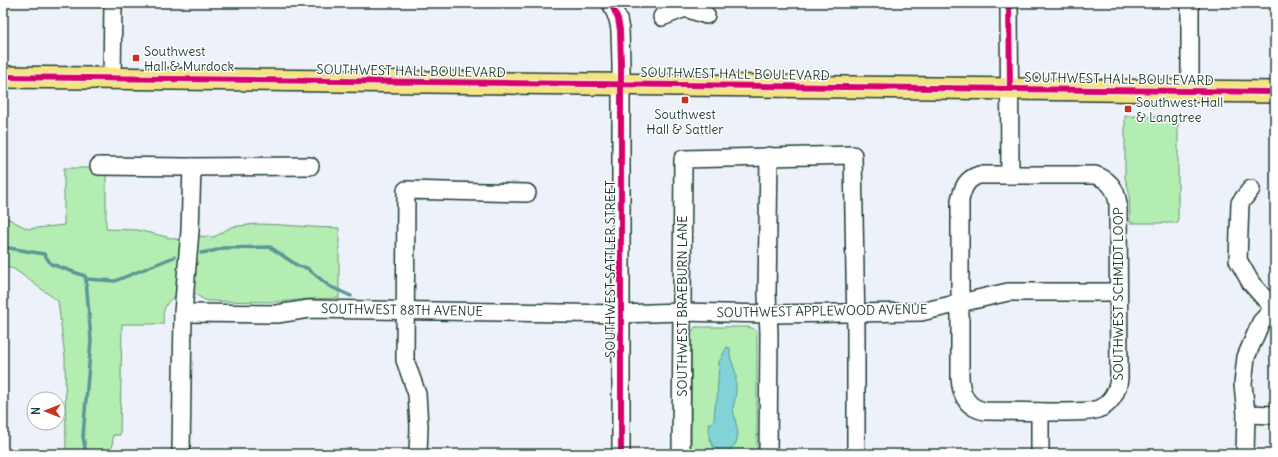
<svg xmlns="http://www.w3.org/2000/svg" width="1278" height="457" font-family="Delius,sans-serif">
<rect width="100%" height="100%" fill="#edf1fa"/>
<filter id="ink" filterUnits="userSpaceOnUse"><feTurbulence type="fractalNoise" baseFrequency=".025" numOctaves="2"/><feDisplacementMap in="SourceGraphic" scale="8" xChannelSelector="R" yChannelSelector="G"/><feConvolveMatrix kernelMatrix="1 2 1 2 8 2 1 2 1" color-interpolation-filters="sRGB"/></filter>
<g filter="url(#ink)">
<g fill="#b3edb2" stroke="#699573">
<path d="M1125,116L1178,117V223H1130L1129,191L1125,178Z"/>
<path d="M64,168H95V175H106V229L137,230L180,240L179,294C166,300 161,311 164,324H122L120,435H113L112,454H66L65,357L58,301L14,269L3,266V216L28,229L64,225Z"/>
<path d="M256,224C284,224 311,228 339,228V298L309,299L279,302L207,301L194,294L195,248L196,236L214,237L231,227Z"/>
<path d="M695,327H748C754,328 756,330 757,335V454H691V333Z"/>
</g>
<path fill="#81d3d7" stroke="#5a9796" d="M727,347L730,348V356L736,374V393L733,409L738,433L736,443L730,450L723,451L714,448L709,438V424L714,421L715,406L717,399L719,362Z"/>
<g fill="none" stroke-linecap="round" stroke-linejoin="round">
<g stroke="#5a9796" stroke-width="3.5">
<path d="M3,247L44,254L51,264L85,276L86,279L115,281L174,257"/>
<path d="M201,253L213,251L223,248L270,247L298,266L307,268L329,286L351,296"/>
<path d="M86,279L91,340L83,436L86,454"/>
</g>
<g stroke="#1f3d34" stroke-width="20">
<g id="minor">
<path d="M611,3L618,19L620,30L621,64V454"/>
<path d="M1009,3L1010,175"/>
<path d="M1190,3V90"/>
<path d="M662,17L685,8L706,15"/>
<path d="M112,79L113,3"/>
<path d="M99,166L186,167L310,166"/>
<path d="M979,175H1095C1110,180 1116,189 1118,204L1119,378C1118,390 1111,405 1098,409C1088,413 1075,411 1065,412C1038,412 1012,411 985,411C967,408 961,395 960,378V200C963,188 966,179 979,175Z"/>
<path d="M1251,189L1240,203L1238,260L1251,283L1273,308"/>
<path d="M183,313L277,314L309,309L621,314L681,312L768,314L921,312L1008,292H1118"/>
<path d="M1246,414L1275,415"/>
<path d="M181,454L183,313L190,231L192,167"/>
<path d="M418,454L419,426L417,394L405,360L406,190L527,193"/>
<path d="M681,454L683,159L853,155L856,331V454"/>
<path d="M768,454L769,333L767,294L769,156"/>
<path d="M1040,454V412"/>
<path d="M1245,454L1246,414L1243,384L1246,357L1261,322L1275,307"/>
</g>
</g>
<g stroke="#1f3d34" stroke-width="24">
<path id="major" d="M3,77L1275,92"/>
</g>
<use href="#minor" stroke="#fff" stroke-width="17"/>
<use href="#major" stroke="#f4e382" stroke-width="21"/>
<g stroke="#fff" stroke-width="8">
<g id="cycleway">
<path d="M611,3L618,19L620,30L621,64V454"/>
<path d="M1009,3L1010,88"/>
<path d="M3,77L1275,92"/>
</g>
</g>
<use href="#cycleway" stroke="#d6006c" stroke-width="6"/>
</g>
</g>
<g fill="#c8321e" stroke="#fff" stroke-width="1.5">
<rect x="132" y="54" width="8" height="8" rx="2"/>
<rect x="681" y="96" width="8" height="8" rx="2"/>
<rect x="1124" y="105" width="8" height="8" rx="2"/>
</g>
<g text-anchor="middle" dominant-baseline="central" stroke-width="3" stroke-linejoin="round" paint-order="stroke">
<g font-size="13" fill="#1f3d34" stroke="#fff" text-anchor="start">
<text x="144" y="51">Southwest<tspan x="144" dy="15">Hall &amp; Murdock</tspan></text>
<text x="1136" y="102">Southwest Hall<tspan x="1136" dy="15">&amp; Langtree</tspan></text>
<text x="685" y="114" text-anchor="middle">Southwest<tspan x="685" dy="15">Hall &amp; Sattler</tspan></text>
</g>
<g font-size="13" fill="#1f3d34" stroke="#fff">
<text transform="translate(411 71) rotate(1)">SOUTHWEST HALL BOULEVARD</text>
<text transform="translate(735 74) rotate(1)">SOUTHWEST HALL BOULEVARD</text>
<text transform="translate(1119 79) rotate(1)">SOUTHWEST HALL BOULEVARD</text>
<text transform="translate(610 269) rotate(-90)">SOUTHWEST SATTLER STREET</text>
<text transform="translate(1118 294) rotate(-90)">SOUTHWEST SCHMIDT LOOP</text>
<text transform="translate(682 306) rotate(-90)">SOUTHWEST BRAEBURN LANE</text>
<text transform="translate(402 310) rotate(1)">SOUTHWEST 88TH AVENUE</text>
<text transform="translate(822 311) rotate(-1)">SOUTHWEST APPLEWOOD AVENUE</text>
</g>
</g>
<rect width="1278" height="457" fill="none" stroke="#fff" stroke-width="16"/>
<rect x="8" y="8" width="1262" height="441" fill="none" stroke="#1f3d34" stroke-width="1.5" filter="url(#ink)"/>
<g transform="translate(46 411) rotate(270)"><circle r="19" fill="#ffffff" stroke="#a5b1ae"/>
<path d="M0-3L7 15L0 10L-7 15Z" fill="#c8321e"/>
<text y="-6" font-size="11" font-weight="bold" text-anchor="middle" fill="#1f3d34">N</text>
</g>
</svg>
